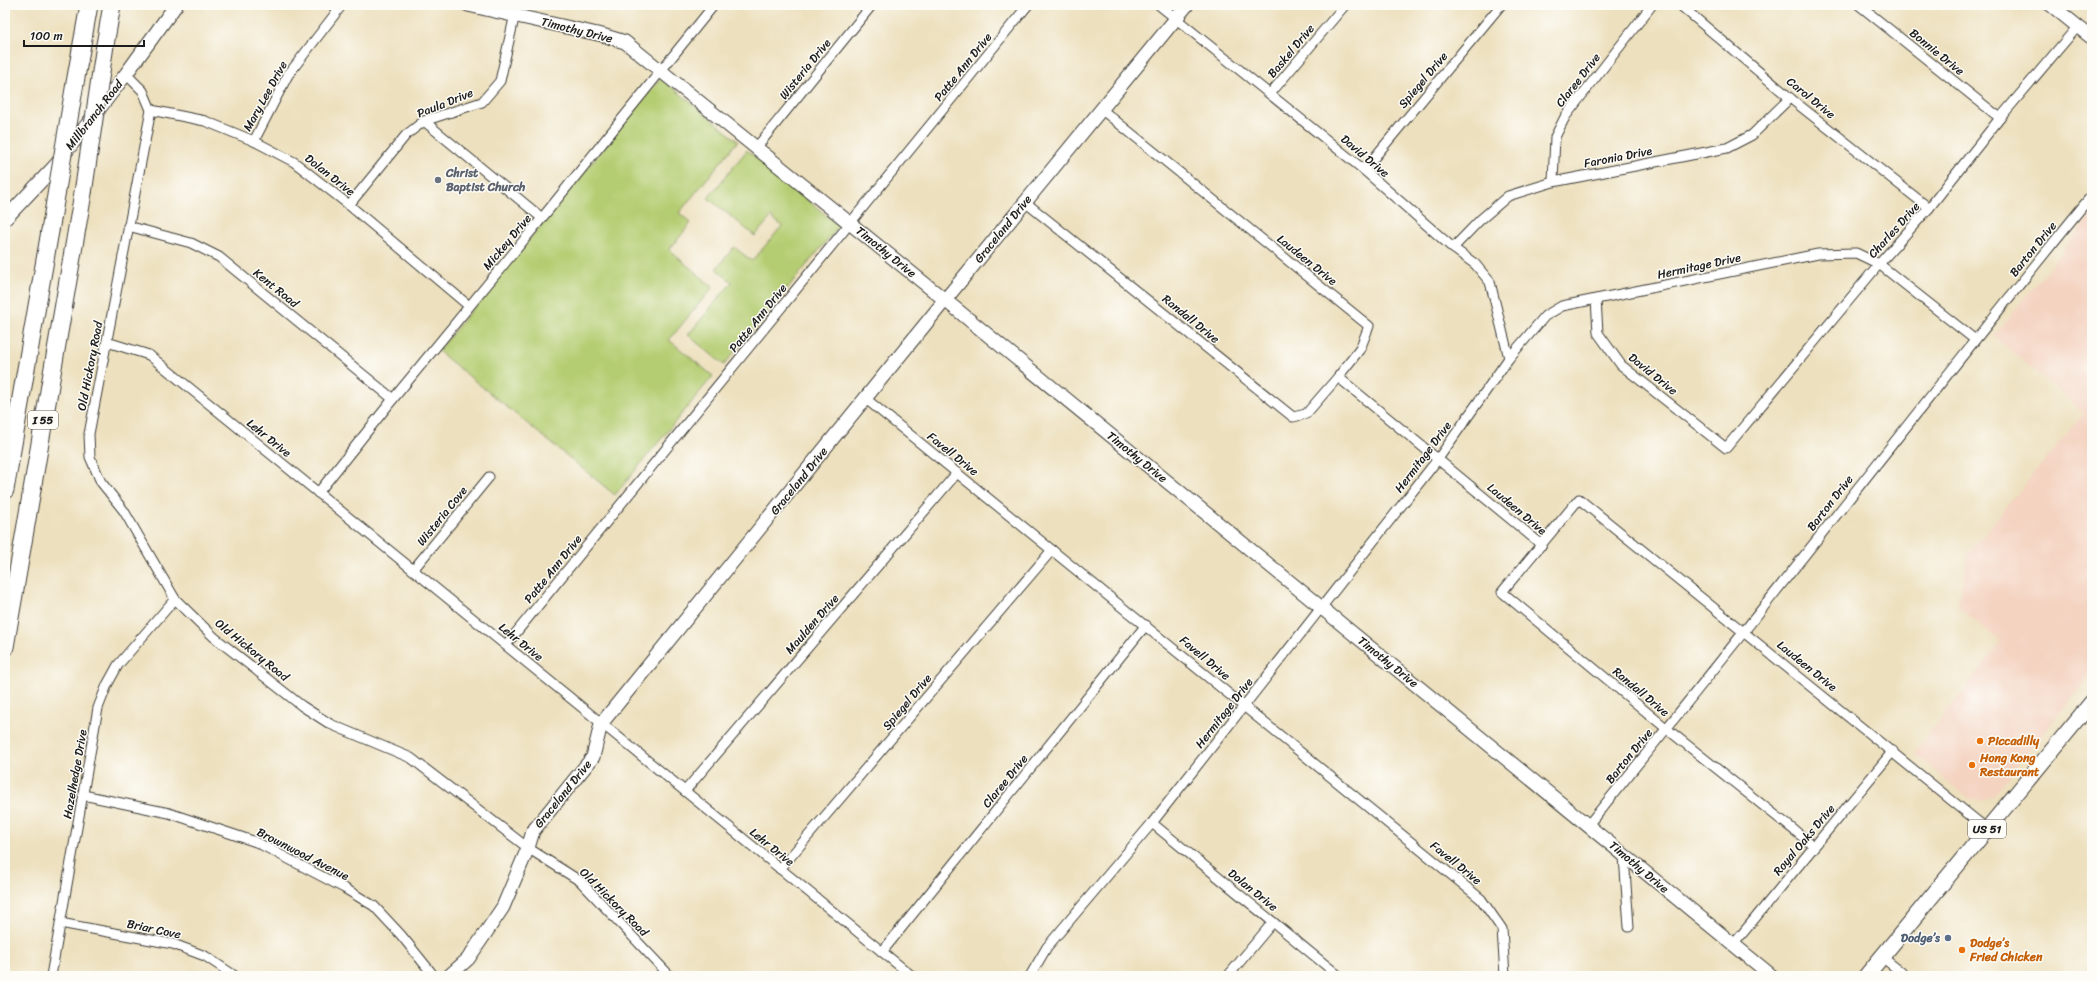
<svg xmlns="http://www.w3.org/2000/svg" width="2097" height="981" font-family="Sriracha,sans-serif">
<rect width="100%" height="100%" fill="#fdfcf7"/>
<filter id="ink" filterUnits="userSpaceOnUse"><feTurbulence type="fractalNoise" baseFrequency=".025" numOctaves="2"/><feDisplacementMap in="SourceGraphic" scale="8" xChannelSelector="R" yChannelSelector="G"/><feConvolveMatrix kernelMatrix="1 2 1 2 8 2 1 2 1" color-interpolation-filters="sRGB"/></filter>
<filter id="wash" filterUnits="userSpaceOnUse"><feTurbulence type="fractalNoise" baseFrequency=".012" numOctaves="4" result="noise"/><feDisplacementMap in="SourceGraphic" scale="16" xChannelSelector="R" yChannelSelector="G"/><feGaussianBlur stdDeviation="0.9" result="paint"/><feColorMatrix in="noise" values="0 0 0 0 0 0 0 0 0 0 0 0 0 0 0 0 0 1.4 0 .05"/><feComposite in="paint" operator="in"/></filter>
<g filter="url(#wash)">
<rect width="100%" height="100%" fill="#ede0be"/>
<path fill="#f4d3c1" d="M2092,214V672L1994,795L1982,801L1968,798L1914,753L2001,642L1957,606L1969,552L2084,413L1994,336Z"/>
<g fill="#b5cd72" stroke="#687447">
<path d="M661,78L738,141L679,213L691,223L669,250L713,287L669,340L713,376L615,495L438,351Z"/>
<path d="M747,150L839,226L724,365L688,335L732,282L716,269L734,247L752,261L782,226L771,217L755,236L708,198Z"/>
</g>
</g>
<g filter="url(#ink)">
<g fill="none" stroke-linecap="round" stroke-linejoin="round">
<g stroke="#3b3934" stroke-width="11">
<g id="street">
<path d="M1159,5L1364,170L1453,248L1475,264L1490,282L1509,358"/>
<path d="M1680,5L1790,98L1929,208"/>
<path d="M1859,5L2000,118"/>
<path d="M126,74L143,91L151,110L89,434L90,457L101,482L124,511L175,599L214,637L302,706L330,724L411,758L528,848L580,881L670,976"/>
<path d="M1270,94L1345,5"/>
<path d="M151,110L205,121L254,141L294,162L349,205L469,306"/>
<path d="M424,121L542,218"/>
<path d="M254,141L288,75L342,5"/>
<path d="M756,148L872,5"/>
<path d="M1364,170L1501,5"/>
<path d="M1553,182L1555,137L1565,117L1652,5"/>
<path d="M1025,202L1293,417L1306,414L1338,377L1360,349L1369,326L1101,109"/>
<path d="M349,205L406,135L424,121L482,102L500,81L517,5"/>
<path d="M128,226L191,243L219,257L393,399"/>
<path d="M1453,248L1480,220L1508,196L1553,182L1727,148L1752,135L1790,98"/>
<path d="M1596,299L1598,333L1621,365L1726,448L1879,264L1929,208L2000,118L2078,26"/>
<path d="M107,342L149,355L912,976"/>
<path d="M1338,377L1542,545"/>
<path d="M866,399L1481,899L1502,929L1505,976"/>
<path d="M318,493L393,399L542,218L714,5"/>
<path d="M413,570L489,477"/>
<path d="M506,645L1028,5"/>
<path d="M685,791L957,473"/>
<path d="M83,795L169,813L256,842L344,888L374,906L401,935L434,976"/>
<path d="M1152,823L1339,976"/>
<path d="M1588,825C1759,617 1922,403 2092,195"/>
<path d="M1814,846L1667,729L1502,592L1579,499L1987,829"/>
<path d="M1624,856L1629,927"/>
<path d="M780,869L1052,550"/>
<path d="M60,923L173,944L205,956L235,976"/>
<path d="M1733,945L1893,751"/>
<path d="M882,952L1146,625"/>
<path d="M1882,957L1906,976"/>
<path d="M51,976L98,708L107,685L118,665L175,599"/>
<path d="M1030,976L1047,947L1152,823L1438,459L1509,358L1545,316L1562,306L1818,254L1856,253L1879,264L1974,339"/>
<path d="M1228,976L1273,922"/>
</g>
</g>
<g stroke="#3b3934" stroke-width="15">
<g id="secondary">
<path d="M468,5L602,35L625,42L945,300L1772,976"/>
<path d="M2051,5L2092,38"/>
<path d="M5,219L55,166L126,74L176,5"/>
<path d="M449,976L468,959L503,907L528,848L533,831L593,757L601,724L945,300L1187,5"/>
</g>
</g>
<g stroke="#3b3934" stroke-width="17">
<path id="primary" d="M1866,976L2092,702"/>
</g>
<g stroke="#3b3934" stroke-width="19">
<g id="highway">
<path d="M105,45L112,5"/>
<path d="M75,83L89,5"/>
<path d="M5,490L50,231"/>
<path d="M5,647L83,193"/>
</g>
</g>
<use href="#street" stroke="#fff" stroke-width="9"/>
<use href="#secondary" stroke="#fff" stroke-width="13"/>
<use href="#primary" stroke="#fff" stroke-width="15"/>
<use href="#highway" stroke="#fff" stroke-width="17"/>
<g stroke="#3b3934" stroke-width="19" stroke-linecap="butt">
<g id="highway-bridge">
<path d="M83,193L105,45"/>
<path d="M50,231L75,83"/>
</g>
</g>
<use href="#highway-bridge" stroke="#fff" stroke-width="17"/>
</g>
</g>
<circle fill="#6b7280" stroke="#fdfcf7" stroke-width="1.5" cx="438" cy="180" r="4"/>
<g fill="#e8710a" stroke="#fdfcf7" stroke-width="1.5">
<circle cx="1980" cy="741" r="4"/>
<circle cx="1972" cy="765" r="4"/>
<circle cx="1962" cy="950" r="4"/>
</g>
<circle fill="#5c6f8a" stroke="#fdfcf7" stroke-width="1.5" cx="1948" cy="938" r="4"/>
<g text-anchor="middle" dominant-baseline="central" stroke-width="3" stroke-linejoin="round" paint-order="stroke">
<g fill="#fdfcf7" stroke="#605f5e" stroke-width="1">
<rect x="28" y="411" width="30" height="18" rx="3"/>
<rect x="1968" y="820" width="38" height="18" rx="3"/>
</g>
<g font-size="11" font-weight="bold" fill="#1c1c1c">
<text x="43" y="420">I 55</text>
<text x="1987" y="829">US 51</text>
</g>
<g font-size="12" fill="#1c1c1c" stroke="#fdfcf7">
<text transform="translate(577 30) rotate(14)">Timothy Drive</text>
<text transform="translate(1291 51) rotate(-50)">Baskel Drive</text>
<text transform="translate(1937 52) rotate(39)">Bonnie Drive</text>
<text transform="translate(963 67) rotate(-51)">Patte Ann Drive</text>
<text transform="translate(805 69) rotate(-51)">Wisteria Drive</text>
<text transform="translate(1423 80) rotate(-50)">Spiegel Drive</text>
<text transform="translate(1578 80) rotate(-52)">Claree Drive</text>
<text transform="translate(265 96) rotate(-61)">Mary Lee Drive</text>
<text transform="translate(1811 98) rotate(39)">Carol Drive</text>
<text transform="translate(445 103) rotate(-22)">Paula Drive</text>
<text transform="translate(94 115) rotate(-52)">Millbranch Road</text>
<text transform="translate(1365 156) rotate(40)">David Drive</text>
<text transform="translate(1618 157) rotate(-11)">Faronia Drive</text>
<text transform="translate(330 175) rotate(38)">Dolan Drive</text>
<text transform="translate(1003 229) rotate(-51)">Graceland Drive</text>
<text transform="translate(1894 230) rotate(-48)">Charles Drive</text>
<text transform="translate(507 242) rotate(-50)">Mickey Drive</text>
<text transform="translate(2033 249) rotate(-51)">Barton Drive</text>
<text transform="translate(886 252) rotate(39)">Timothy Drive</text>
<text transform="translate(1307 260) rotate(39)">Laudeen Drive</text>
<text transform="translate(1699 266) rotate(-12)">Hermitage Drive</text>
<text transform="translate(276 288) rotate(39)">Kent Road</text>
<text transform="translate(758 318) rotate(-51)">Patte Ann Drive</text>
<text transform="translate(1191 319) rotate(39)">Randall Drive</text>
<text transform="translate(90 366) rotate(-79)">Old Hickory Road</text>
<text transform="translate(1653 374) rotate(39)">David Drive</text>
<text transform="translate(269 438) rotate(39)">Lehr Drive</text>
<text transform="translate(953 454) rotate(39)">Favell Drive</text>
<text transform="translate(1137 457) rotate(39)">Timothy Drive</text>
<text transform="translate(1423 457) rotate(-53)">Hermitage Drive</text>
<text transform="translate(799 481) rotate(-51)">Graceland Drive</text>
<text transform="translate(1830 503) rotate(-52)">Barton Drive</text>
<text transform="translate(1517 509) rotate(40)">Laudeen Drive</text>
<text transform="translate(442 516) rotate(-51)">Wisteria Cove</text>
<text transform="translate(553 569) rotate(-51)">Patte Ann Drive</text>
<text transform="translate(812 624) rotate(-49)">Maulden Drive</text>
<text transform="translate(521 642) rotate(39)">Lehr Drive</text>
<text transform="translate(252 650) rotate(39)">Old Hickory Road</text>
<text transform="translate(1205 658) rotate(40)">Favell Drive</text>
<text transform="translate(1388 662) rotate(39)">Timothy Drive</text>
<text transform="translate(1807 666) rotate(39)">Laudeen Drive</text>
<text transform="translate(1641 692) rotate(40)">Randall Drive</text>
<text transform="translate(907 702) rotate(-50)">Spiegel Drive</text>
<text transform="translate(1224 713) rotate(-52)">Hermitage Drive</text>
<text transform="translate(1629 756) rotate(-51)">Barton Drive</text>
<text transform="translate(75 774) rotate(-80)">Hazelhedge Drive</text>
<text transform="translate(1005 781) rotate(-51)">Claree Drive</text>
<text transform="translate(563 794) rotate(-51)">Graceland Drive</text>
<text transform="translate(1804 840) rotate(-50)">Royal Oaks Drive</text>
<text transform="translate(772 847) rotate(39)">Lehr Drive</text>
<text transform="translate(303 854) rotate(27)">Brownwood Avenue</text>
<text transform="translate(1456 863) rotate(39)">Favell Drive</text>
<text transform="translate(1639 867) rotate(40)">Timothy Drive</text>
<text transform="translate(1253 890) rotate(39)">Dolan Drive</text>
<text transform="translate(614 902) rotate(45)">Old Hickory Road</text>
<text transform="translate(154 929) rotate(12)">Briar Cove</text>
</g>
<g font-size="12" font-weight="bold" fill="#5b616d" stroke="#fdfcf7" text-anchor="start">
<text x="446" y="173">Christ<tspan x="446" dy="14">Baptist Church</tspan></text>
</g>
<g font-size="12" font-weight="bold" fill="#c56008" stroke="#fdfcf7" text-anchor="start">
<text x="1988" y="741">Piccadilly</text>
<text x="1980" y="758">Hong Kong<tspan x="1980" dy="14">Restaurant</tspan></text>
<text x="1970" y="943">Dodge’s<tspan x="1970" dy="14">Fried Chicken</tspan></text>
</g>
<g font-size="12" font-weight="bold" fill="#4e5e75" stroke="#fdfcf7" text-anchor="end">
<text x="1940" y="938">Dodge’s</text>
</g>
</g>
<rect width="2097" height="981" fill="none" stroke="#fdfcf7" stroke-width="20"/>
<path d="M24 40v6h120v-6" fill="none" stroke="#1c1c1c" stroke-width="2"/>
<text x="30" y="40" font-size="12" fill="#1c1c1c" stroke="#fdfcf7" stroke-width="3" paint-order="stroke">100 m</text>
</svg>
